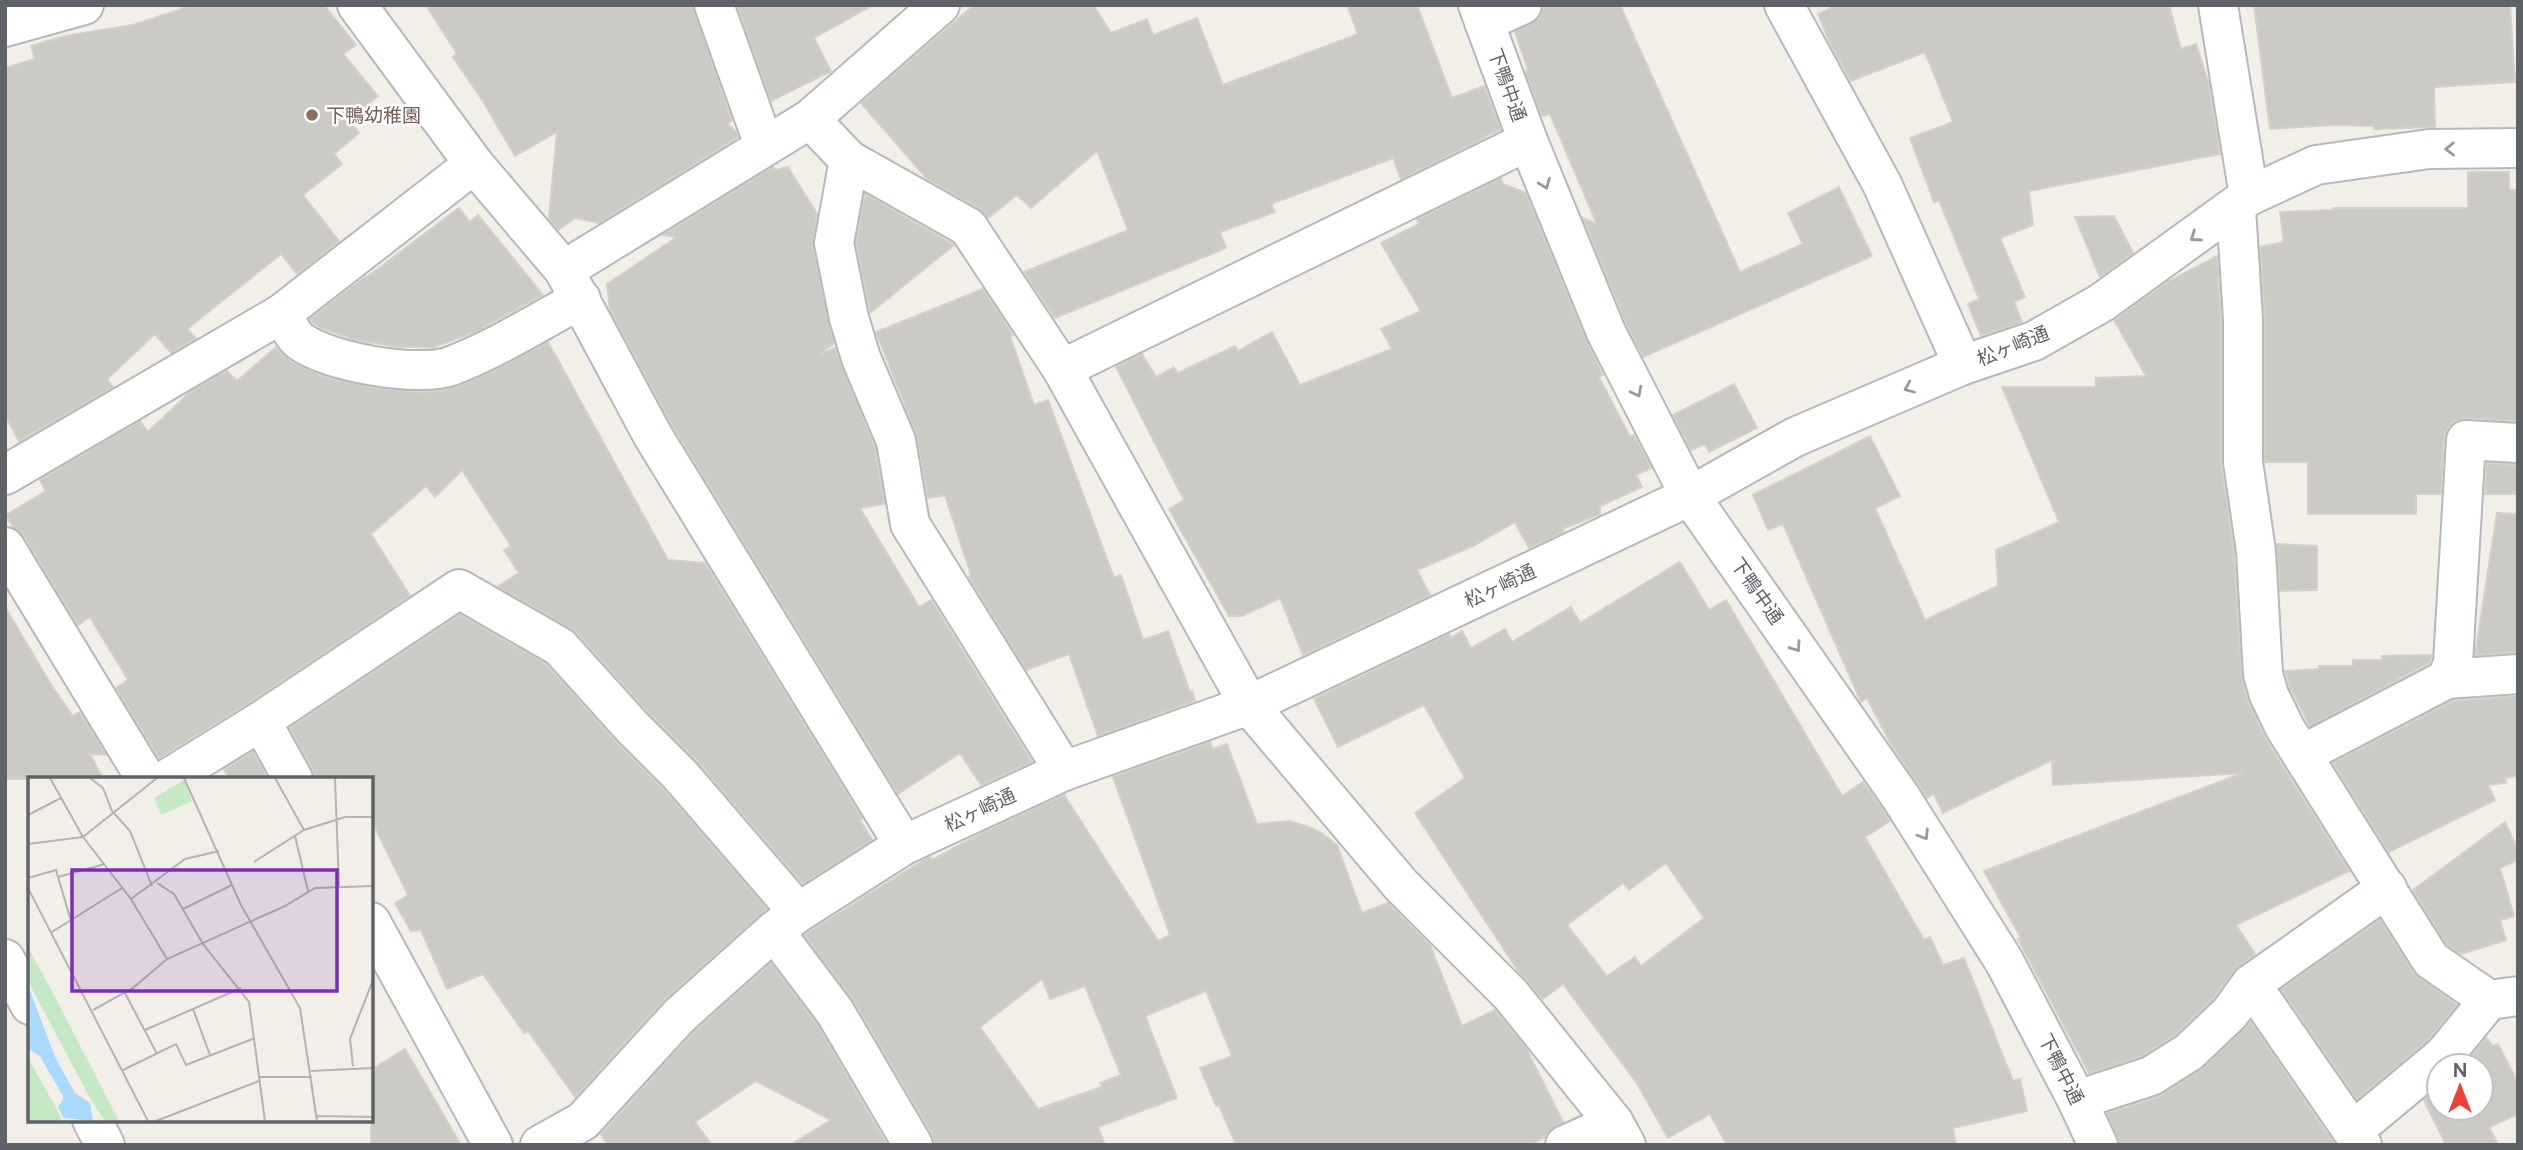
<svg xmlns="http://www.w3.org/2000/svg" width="2523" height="1150" font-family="Figtree,'Noto Sans JP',sans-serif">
<rect width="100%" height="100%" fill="#f1efe8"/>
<g fill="#cccac5" stroke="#d6d1c6" stroke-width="2" fill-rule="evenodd">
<path d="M193,5H324L356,45L343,54L378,96L348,120L359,133L334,154L342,164L303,195L339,241L297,274L281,254L187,329L196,338L171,353L155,334L107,379L113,387L19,441L5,415V68L35,59L31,46L65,36L133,25Z"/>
<path d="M426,5H693L732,121L727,123L736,132L738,137L599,223L575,218L558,230L549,218L557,132L515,156L484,103L453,57L457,54Z"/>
<path d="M737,5H873L814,38L831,71L771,101Z"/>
<path d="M974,5H1093L1111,33L1147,19L1153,35L1197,18L1223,85L1358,34L1347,5H1417L1452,98L1484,86L1501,130L1485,136L1486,137L1401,179L1393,158L1271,204L1275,212L1220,232L1226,248L1055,318L1024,272L1128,230L1097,151L1031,208L1017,195L988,218L979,208L927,179L861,103Z"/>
<path d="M1544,5H1620L1740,272L1803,244L1788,213L1839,187L1872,256L1643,357L1626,323L1583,218L1597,224L1550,114L1542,116L1525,71L1528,70L1515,32L1539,18Z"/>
<path d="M1837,5H2169L2181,49L2196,44L2209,85L2220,154L2029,191L2033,225L2000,238L2025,297L2014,302L2022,322L1981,336L1968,304L1979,299L1939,200L1934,202L1910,138L1953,122L1925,52L1851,81L1830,43L1818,14Z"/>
<path d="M2254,5H2510L2515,82L2434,87L2435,127L2374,129V126L2333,125L2270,129Z"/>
<path d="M773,167L776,170L788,167L817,214L813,247L834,343L819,355L835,348L875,447L885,504L860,508L919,607L931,600L1032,762L981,785L960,753L898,794L672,425L610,310L607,284L677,237L663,235Z"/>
<path d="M2468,172H2509V190H2518L2517,421L2467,418L2457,420L2448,427L2444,439L2441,494H2416V514H2308V462H2265V319L2260,247L2284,242L2280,212L2333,210V208H2468Z"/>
<path d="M1501,178L1503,184L1526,193L1586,340L1603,375L1599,377L1630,437L1634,435L1651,468L1636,475L1642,487L1600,506V514L1562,529L1564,532L1529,548L1515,522L1475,545L1417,570L1430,595L1303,655L1280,598L1242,616H1229L1169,509L1184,500L1116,367L1142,354L1156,377L1174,367L1178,373L1235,346L1238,351L1272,332L1300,385L1392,349L1381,329L1421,311L1381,243L1419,224L1417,219Z"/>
<path d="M865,194L954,245L870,313L856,243Z"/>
<path d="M459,208L470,222L478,215L543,295L475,332L434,347H398L356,340L323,329L312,322L310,319L366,276L367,277Z"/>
<path d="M2114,216L2133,253L2100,277L2075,217Z"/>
<path d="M2217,256L2221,320V462L2234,553L2242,680L2249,704L2266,740L2349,871L2236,925L2255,954L2234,971L2213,999L2175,1035L2142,1056L2089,1073L2018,939L2021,938L1984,871L2243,773L2053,785L2052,760L1943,813L1934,794L1927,798L1891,744L1867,698L1861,702L1783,524L1768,530L1753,495L1870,436L1900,496L1875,508L1925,620L1998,586L1996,550L2059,522L2002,387H2096V378L2146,376L2114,320L2169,281Z"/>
<path d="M983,289L1013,335L1010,336L1034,405L1048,400L1114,578L1121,575L1143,640L1168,631L1190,692L1192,691L1195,701L1098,736L1069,654L1026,670L969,577L971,575L945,495L928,498L916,433L876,332Z"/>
<path d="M548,342L668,560L705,563L862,818L860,820L872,840L803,884L698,762L649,713L576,632L498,586L519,573L504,550L511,546L462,470L435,497L426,486L371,534L410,596L249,703L159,758L116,688L128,680L90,617L78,625L24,536L13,527L6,515L46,491L40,480L140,421L148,432L189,393L227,371L237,381L276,347L289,360L325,377L369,387L419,392L441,391L459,386L494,371Z"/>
<path d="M1734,384L1757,428L1709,452L1705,444L1691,450L1673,415Z"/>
<path d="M2487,463L2517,465V494H2485Z"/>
<path d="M2497,513L2518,514V652L2475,655Z"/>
<path d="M2277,544L2317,546V590L2280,591Z"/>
<path d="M1680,562L1709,610L1726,600L1842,796L1863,782L1882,808L1890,821L1865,837L1924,940L1930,937L1943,965L1964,958L2013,1081L2020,1079L2027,1111L1953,1128L1956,1145H1727L1710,1114L1668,1138L1636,1082L1563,984L1543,999L1518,971L1415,813L1465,778L1424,705L1338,747L1314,699L1449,634L1451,638L1462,631L1471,648L1505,629L1512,642L1571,607L1580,623ZM1666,863L1704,918L1641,966L1635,957L1607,976L1567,925L1623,883L1629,890Z"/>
<path d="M5,607L53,688L73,716L80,712L106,755L90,754L103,779H5Z"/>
<path d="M460,615L546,664L617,743L665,791L767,909L664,1000L575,1097L528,1031L524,1033L483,974L447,989L421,930L411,931L395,903L408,895L371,819V779H315L312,768L290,728Z"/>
<path d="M2432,655L2429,663L2310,726L2290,687L2285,671L2319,669V666H2353V660H2382V656Z"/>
<path d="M2518,696V776L2505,778L2506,783L2488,785L2495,800L2389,852L2333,763L2453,701Z"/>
<path d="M1210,742L1213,749L1227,744L1257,824L1289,821L1309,827L1323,834L1337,845L1362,913L1388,903L1430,945L1462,1026L1495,1010L1526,1048L1563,1122L1548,1132L1545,1137L1529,1145H1236L1219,1105L1216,1106L1200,1068L1232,1056L1206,991L1145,1016L1177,1098L1098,1127L1105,1145H935L932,1134L854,1001L804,935L927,858L930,857L932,860L984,832L1064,795L1158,941L1170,935L1113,777ZM1042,979L1050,999L1085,986L1121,1075L1100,1083L1102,1087L1038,1109L980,1027Z"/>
<path d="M253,752L268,779H230L224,769Z"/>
<path d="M2505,822L2518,851V860L2500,868L2514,916L2500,920L2506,940L2461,954L2447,945L2413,890Z"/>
<path d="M2380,920L2413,972L2457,1005L2428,1040L2357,1099L2281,989Z"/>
<path d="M771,963L817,1024L887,1145H790L831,1120L756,1081L695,1122L712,1145H608L601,1134L694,1032Z"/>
<path d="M2251,1022L2335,1145H2119L2107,1113L2158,1097L2201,1070Z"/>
<path d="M2486,1038L2493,1046L2498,1044L2518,1083V1114L2489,1127L2498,1145H2446L2424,1100L2439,1088V1108H2481V1066H2463Z"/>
<path d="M405,1049L461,1145H371V1070Z"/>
</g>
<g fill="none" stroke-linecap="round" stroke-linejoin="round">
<g stroke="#b5b8bc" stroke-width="42">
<g id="minor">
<path d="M357,5L474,164L564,270L653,436L904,845"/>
<path d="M714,5L764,145"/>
<path d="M1478,5L1528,141L1606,332L1690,496L1900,796L2004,961L2077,1100L2098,1145"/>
<path d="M1784,5L1882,184L1963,365"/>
<path d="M2218,5L2249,196"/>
<path d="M1484,22L1522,5"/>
<path d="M5,27L84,5"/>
<path d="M810,119L849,160L968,227L1062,369L1249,705L1401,885L1511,995L1614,1123L1626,1145"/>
<path d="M849,160L834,243L849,318L861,358L896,441L910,524L1064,771"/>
<path d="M2236,208L2243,319V462L2256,551L2263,674L2269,695L2285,728L2431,960L2489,1000L2518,996"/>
<path d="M564,270L810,119L940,5"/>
<path d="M281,314C287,322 292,335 300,341C327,362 419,378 451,366C496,349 538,322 581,299"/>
<path d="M1062,369L1528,141"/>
<path d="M5,475L281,314L474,164"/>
<path d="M5,547L146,779"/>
<path d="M2447,679L2518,674"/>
<path d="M261,721L459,589L560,647L633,728L681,776L786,898L796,914"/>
<path d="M2303,754L2447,679L2453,663L2466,440L2518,443"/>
<path d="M167,779L261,721L293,779"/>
<path d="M371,922L493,1145"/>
<path d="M774,931L835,1012L913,1145"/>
<path d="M5,959L30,1005"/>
<path d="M2251,984L2362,1145"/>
<path d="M2077,1100L2151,1076L2189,1052L2230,1013L2251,984L2387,888"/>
<path d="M92,1120L105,1145"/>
<path d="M2354,1130L2444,1055L2489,1000"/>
<path d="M540,1145L583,1121L679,1016L774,931L796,914L904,845L1064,771L1249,705L1690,496L1795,437L1963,365L2034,341L2101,303L2249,196L2316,165L2429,149L2518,148"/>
<path d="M1565,1145L1614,1123"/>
</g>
</g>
<use href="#minor" stroke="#fff" stroke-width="38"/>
</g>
<defs><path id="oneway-chevron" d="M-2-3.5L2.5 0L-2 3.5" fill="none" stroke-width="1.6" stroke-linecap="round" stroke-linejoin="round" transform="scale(1.75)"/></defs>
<g stroke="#979a9d">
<use href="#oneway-chevron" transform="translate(2450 149) rotate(179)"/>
<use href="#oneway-chevron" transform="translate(1545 184) rotate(68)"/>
<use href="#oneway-chevron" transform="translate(2195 237) rotate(145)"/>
<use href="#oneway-chevron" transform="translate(1909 388) rotate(157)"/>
<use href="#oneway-chevron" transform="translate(1637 392) rotate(63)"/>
<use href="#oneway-chevron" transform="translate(1796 647) rotate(55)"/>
<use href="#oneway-chevron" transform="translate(1924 835) rotate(58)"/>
</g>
<circle fill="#8d6e63" stroke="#fff" stroke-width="2.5" cx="312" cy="115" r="7"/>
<g text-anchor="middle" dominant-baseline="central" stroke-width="5" stroke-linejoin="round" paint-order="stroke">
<g font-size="19" fill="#5f6368" stroke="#fff">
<text transform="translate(1507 85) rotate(70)">下鴨中通</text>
<text transform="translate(2013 346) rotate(-22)">松ヶ崎通</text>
<text transform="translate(1500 586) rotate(-25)">松ヶ崎通</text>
<text transform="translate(1757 591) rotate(55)">下鴨中通</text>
<text transform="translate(980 810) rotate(-25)">松ヶ崎通</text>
<text transform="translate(2061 1069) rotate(63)">下鴨中通</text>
</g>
<g font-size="19" fill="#785e54" stroke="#fff" text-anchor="start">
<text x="326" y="115">下鴨幼稚園</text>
</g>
</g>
<g transform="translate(28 777)">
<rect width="345" height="345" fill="#f1efe8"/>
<path d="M156,3L164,24L133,38L126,21ZM0,170L27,220L91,344H77L62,321L0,204ZM0,281L32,338L33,344H0Z" fill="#c5e8c5"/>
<path d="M0,208L27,280L47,316L62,326L65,344L36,341L30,330L36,321L12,279L0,272Z" fill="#aadaff"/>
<path fill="none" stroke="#b3b3b1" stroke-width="2" d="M62,1L75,11L84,34L102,54L124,109M129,1L55,60L103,122L139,182M156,1L213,128L272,231L289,344M247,1L276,53M307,1L311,109M0,38L33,21M267,59L280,114M0,67L55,60L22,1M226,85L276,53L317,40H345M30,100L77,87M0,101L28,93L43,144M129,106L146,117L175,167L221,225L237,344M0,111L120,344M103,122L157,82L191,74M155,132L204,108M24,155L94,111M97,216L129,277M165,232L182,278M65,233L105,211L139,182L257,129L287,111L345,109M117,253L213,211M325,289L322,262L345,203M95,293L148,267L158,288L227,261M283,294L345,291M230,300H284M288,339L345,340M128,344L231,304"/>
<path fill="#7b2cbf" fill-opacity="0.15" stroke="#7b2cbf" stroke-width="3.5" d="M44,93H309V214H44Z"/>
<rect width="345" height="345" fill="none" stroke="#5f6368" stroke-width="3.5"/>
</g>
<rect width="2523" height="1150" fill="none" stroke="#5f6368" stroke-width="14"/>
<g transform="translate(2460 1087)"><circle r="33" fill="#ffffff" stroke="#bfc1c3" stroke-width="2"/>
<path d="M0-5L12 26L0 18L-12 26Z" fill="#ea4335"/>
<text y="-10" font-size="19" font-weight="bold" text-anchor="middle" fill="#5f6368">N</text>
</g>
</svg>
